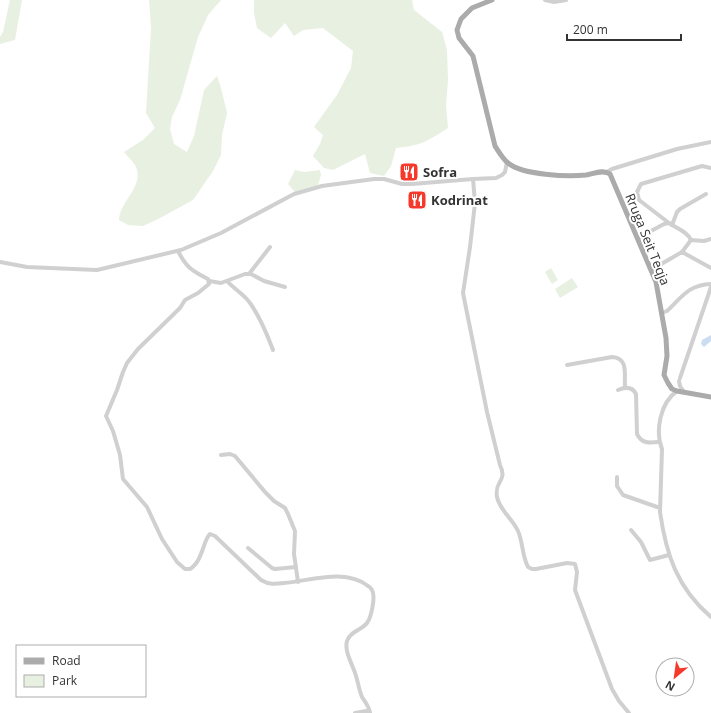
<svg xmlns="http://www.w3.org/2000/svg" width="711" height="713" font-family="'Open Sans',sans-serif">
<rect width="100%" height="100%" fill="#fff"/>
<g fill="#e7f0e1">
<path d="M10,0H22L15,40L0,44V37L3,32Z"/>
<path d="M149,0H221L208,15L198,37L180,100L172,117L170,129L174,144L187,152L194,136L204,90L217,76L221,88L227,113L222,135L221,155L213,171L193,200L160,218L143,226L128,225L119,220C120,200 146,186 135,165C132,160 127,156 124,152L143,140L155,128L146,113L151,28Z"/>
<path d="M254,0H412L414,10L442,32L447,50L448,80L446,105L448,128C428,141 420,146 396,148L391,166L384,176L370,173L365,154L333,170L324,168L313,156L320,144L323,135L314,127L337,95L351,68L353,51L323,28L303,30L294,36L285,23L271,38L257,28L254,13Z"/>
<path d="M295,170L304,172L320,170L321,175L318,185L295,192L288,184Z"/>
<path d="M551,268L558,280L552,284L545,272Z"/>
<path d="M572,278L578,287L560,298L555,289Z"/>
</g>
<path fill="#ccddf1" d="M711,335V341L704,347L701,344L702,340Z"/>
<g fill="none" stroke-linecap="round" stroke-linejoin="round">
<g stroke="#d0d0d0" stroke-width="4">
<path d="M545,0L554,2L566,0"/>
<path d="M607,172L612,169L677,149L711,142"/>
<path d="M473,179L475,203L470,247L463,293L487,412L500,465C508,482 494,480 497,497C500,511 513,519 518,531C523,542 522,556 528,567L532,569H536L567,563L575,564L577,572L575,590L612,689L619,701L629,713"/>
<path d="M669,223L639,200L637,192L641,184L702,166L711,168"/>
<path d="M672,225L677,212L680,209L706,194"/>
<path d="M640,237L664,224L669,223C676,228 688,232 691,240"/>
<path d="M178,251C186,267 192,271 208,279L209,284L198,293L185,300L180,308L138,349L127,363L123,372L117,390L106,416L113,431L120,455L123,479L147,507L162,539L177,562L185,569H190C203,561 203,540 210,534L215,536L261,580C269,585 276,584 284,583C310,581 345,568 368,586C370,587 371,588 372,590C376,596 371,618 367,623C362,630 350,631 347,641C344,652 353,665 356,676C358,682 359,690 362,697C365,702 369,706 370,713"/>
<path d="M682,252L691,240L704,241L711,239"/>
<path d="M0,262L27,267L97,270L181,250L221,233L294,194L322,186L374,179H384L402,184H412L473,179L496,178L502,175L505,172L507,162"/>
<path d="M651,270L682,252L711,268"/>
<path d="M249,274L270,247"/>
<path d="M209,281L221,283L245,274H251L264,281L285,287"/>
<path d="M227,281C234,289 244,294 250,303C260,317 267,334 273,350"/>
<path d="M662,313L667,311C682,297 688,285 711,284"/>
<path d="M567,365L612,357C629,358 624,375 625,387"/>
<path d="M680,378L711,287"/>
<path d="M679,381L680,386L684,392"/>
<path d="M618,390C625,387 632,386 636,394L637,434C642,444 649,443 659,442"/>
<path d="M677,391C660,403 655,431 662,449L660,512C666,554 677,588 711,617"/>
<path d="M221,455L230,454L235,456L265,492L274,501L285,508L288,514L295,531L294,554L298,582"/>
<path d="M617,477V486L623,495L660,508"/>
<path d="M631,530L641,542L650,560L669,555"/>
<path d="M248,548L272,568L275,569L296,567"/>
<path d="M355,713L366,711L370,713"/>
</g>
<path stroke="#ababab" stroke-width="5" d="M492,0L472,8L461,19L457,30L459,38L473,56L495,146C499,152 502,158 508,163C522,175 568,177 586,175C593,174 603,169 610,174L656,282L666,338L667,356L664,375L668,383L672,389L677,391L711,397"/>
</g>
<defs>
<g id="restaurant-square" transform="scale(1)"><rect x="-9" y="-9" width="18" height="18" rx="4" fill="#f5392a" stroke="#fff"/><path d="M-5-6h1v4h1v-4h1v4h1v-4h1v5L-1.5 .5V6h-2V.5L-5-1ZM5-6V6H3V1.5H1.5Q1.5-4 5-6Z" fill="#fff"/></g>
</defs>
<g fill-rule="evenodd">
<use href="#restaurant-square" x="409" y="172"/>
<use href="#restaurant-square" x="417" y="200"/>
</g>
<g text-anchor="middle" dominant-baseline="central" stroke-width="4" stroke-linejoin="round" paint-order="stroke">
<g font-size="13" font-weight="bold" fill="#333" stroke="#fff" text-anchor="start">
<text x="423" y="172">Sofra</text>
<text x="431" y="200">Kodrinat</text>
</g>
<g font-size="13" fill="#333" stroke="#fff">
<text transform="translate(648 239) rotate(68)">Rruga Seit Teqja</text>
</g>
</g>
<rect x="16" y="645" width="130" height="52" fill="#ffffff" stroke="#adadad"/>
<rect x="24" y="658" width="20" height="6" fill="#ababab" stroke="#adadad"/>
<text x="52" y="665" font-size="12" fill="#333333">Road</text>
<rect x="24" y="675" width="20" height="12" fill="#e7f0e1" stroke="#adadad"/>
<text x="52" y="685" font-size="12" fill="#333333">Park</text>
<g transform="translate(675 677) rotate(209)"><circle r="19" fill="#ffffff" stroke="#adadad"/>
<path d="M0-3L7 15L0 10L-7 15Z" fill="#f5392a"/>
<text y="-6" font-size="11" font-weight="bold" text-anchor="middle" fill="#333333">N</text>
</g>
<path d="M567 34v6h114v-6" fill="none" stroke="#333333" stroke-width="2"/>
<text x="573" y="34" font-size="12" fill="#333333" stroke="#ffffff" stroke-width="3" paint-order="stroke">200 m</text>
</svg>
